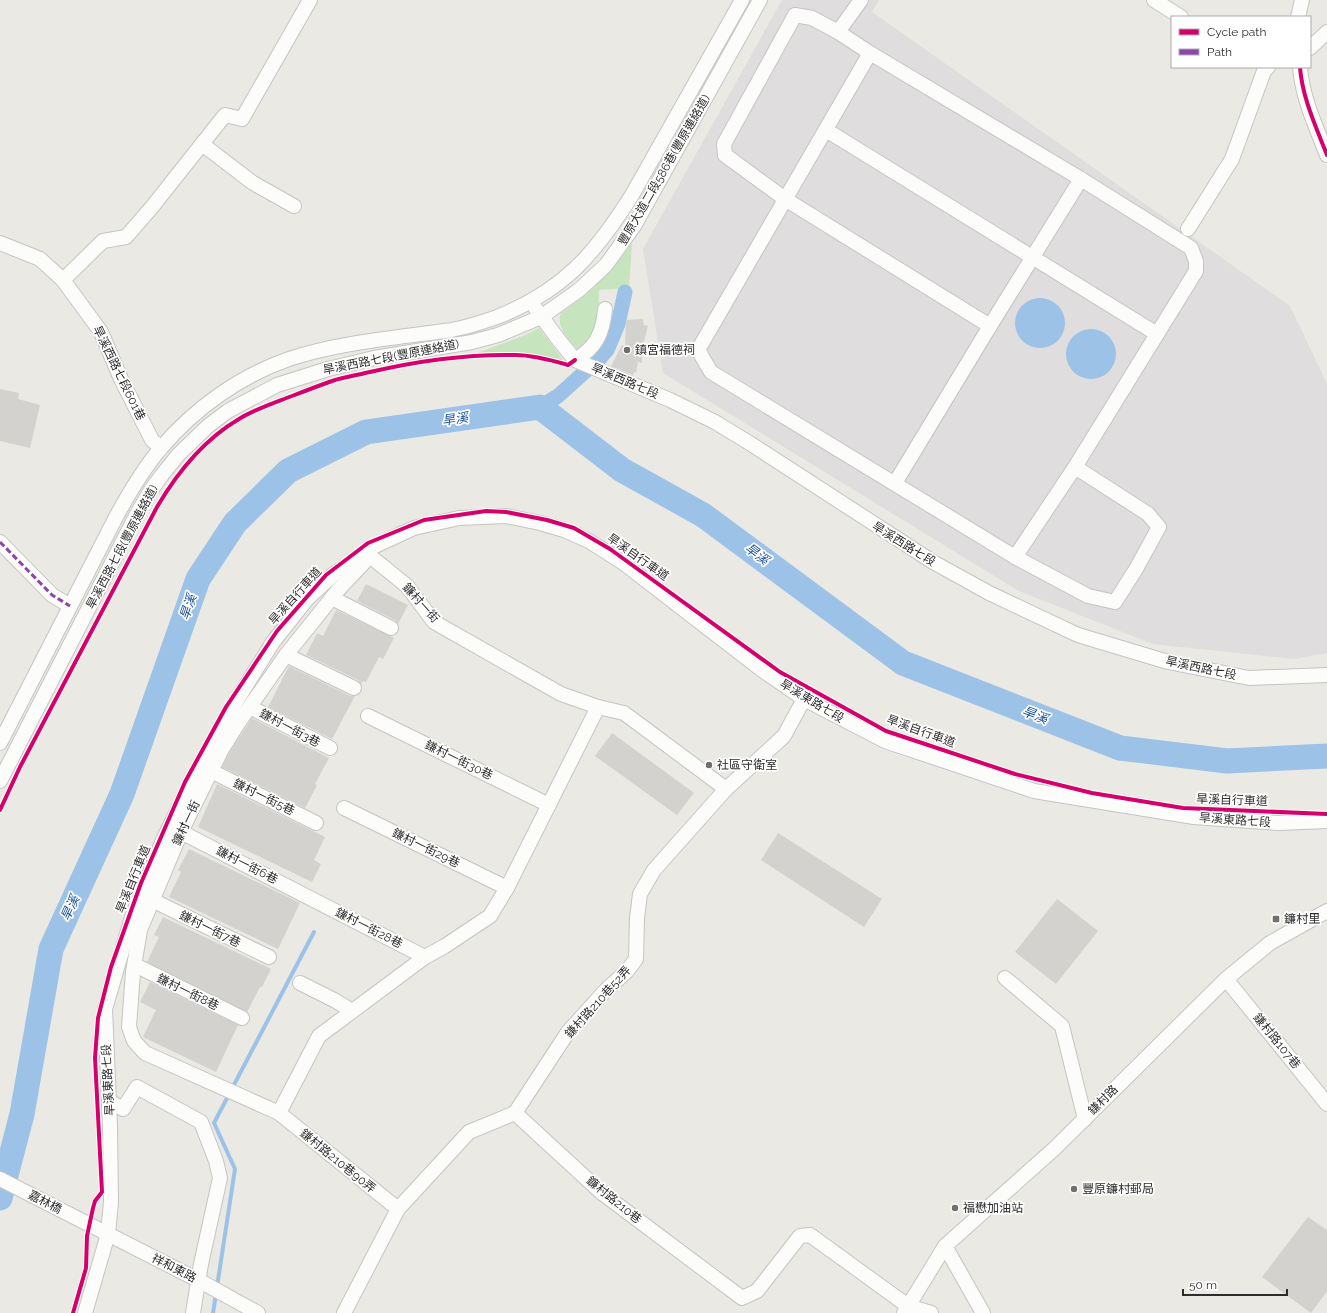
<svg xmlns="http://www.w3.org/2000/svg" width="1327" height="1313" font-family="Raleway,'Noto Sans TC',sans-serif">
<rect width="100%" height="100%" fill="#eae9e3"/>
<path fill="#dfddde" d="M782,0H879L872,12L1290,306L1327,384V653L1294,659L1153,644L1019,591L663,373L643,249Z"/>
<g fill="#c6e4be">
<path d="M632,243L629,288L599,290C598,320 601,328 578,350C570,341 555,326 561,313C589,294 613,271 632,243Z"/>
<path d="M539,328L564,361L526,353H477L523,336Z"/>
</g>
<g fill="#9cc2e7">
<circle cx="1040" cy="323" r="25"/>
<circle cx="1091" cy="354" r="25"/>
</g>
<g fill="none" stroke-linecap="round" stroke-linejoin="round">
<path stroke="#9cc2e7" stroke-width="4" d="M213,1313L235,1169L214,1123L314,932"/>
<path stroke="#9cc2e7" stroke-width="15" d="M540,407L558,396L599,359L607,350L618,324L625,292"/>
<path stroke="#9cc2e7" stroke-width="25" d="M0,1198L22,1114L51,949L122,794L198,579L235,523L288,471L366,432L540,407L622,470L703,515L903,663L1120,748L1227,761L1327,756"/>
</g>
<g fill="#d3d2ce">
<path d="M643,319L644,325L648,326L642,348V363L638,362L636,373L634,372L633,375L611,366L622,345L625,347L626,320Z"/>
<path d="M0,389L19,393L18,399L40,405L30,448L0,441Z"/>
<path d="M366,584L408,605L398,624L395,620L357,601Z"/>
<path d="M336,610L394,638L383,659L379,657L366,682L363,681L361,684L358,680L306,655L317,633L323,636Z"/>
<path d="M289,666L350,696H355L332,739L268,707Z"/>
<path d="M252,718L329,758L315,784L317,785L305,808L222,767L229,753Z"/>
<path d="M612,733L694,793L677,815L595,756Z"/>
<path d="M217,784L325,837L314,860L321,864L312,882L198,827Z"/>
<path d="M778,833L882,899L864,927L761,860Z"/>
<path d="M189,849L300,903L278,949L169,897L181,872L178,870Z"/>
<path d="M1057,899L1098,931L1056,984L1015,952Z"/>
<path d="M163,917L271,969L262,987H260L247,1012L147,962L159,937L154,935Z"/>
<path d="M150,982L238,1025L216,1072L143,1037L156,1010L140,1002Z"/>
<path d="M1308,1217L1327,1230V1291L1311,1313L1262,1277Z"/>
</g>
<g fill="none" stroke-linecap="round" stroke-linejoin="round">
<g stroke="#c4c4c3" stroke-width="16">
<g id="minor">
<path d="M1154,0L1181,17"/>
<path d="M1298,17L1302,0"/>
<path d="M838,32L861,0"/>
<path d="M1310,48L1327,32"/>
<path d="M870,53L698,350L711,372L1015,557L1088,596L1115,602L1136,569L1159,527L1148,514L1075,467"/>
<path d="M1300,67C1302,97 1316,127 1327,155"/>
<path d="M826,130L1157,334"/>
<path d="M202,144L253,183L294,206"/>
<path d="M1188,229L1232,159L1264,71L1268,67"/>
<path d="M0,243L40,259L63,280L101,332L121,379L152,440L161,448"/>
<path d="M63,280L103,241L126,237L152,207L225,115L242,119L310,0"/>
<path d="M536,309L558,339L575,360L670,400L715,422L751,444L933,562L989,593L1078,635L1168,662L1249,678L1327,675"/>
<path d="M990,326L785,199L725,155L724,144L795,15L812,18L838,32L870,53L1081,179L1191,248L1196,261V271L1075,467L1015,557"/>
<path d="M575,360C596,348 603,333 605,309"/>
<path d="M895,483L990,326L1081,179"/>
<path d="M0,542L52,595L70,606"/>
<path d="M332,598L391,628"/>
<path d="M286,655L354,688"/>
<path d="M250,707L330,748"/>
<path d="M368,716L549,805"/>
<path d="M0,743L116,517C129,493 143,469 161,448C195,408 240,376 289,359C337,343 394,338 444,331C462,329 480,323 497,317C563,291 595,254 632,195L742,0"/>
<path d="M211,771L316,823"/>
<path d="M0,781L137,514L151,490L162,475L178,455L208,426L228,411L277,385L328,369L374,358L472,342L498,335L541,317L579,290L606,265L634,226L760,0"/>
<path d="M344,808L507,888"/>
<path d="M181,832L425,957"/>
<path d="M152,900L269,957"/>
<path d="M135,965L242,1018"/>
<path d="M1005,978L1062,1026L1085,1119"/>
<path d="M1226,979L1327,1104"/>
<path d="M300,983L336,1001L352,1011"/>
<path d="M109,1101L123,1109L137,1087L201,1122L216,1161L220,1178L201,1264L193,1313"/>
<path d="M279,1113L319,1036L425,957L445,946L490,916L507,888L598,707"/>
<path d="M515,1113L602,1193L742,1298L757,1291L800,1236L810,1235L908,1306L931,1313"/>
<path d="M515,1113L568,1032L606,990L627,971L636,959L637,918L640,894L654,870L726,789L784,736L804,699"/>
<path d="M0,1179L198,1280L258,1313"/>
<path d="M398,1209L279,1113L145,1053L134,1041L129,1027L133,972L140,930L181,832L222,749L239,722L286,655L339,589L370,556L407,586L434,622L561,694L598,707L624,713L726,789"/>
<path d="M945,1246L983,1313"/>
<path d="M85,1313L108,1234L111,1202L110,1126L105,1009L132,917L163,840L197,771L237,700L273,642L308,598L334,574L373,547L414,528L459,518L506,516L540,523L564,530L589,541L622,562L762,670L804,699L885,741L1034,791L1194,817L1278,823L1327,821"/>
<path d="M344,1313L398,1209L469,1132L515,1113"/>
<path d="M904,1313L945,1246L1054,1149L1226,979L1270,943L1327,911"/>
</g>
</g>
<use href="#minor" stroke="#fcfcfb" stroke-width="14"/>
<path stroke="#8e44ad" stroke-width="3" stroke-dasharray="6 3" stroke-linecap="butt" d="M0,542L52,595L70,606"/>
<g stroke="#fff" stroke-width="6">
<g id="cycleway">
<path d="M1300,67C1302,97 1316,127 1327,155"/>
<path d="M0,810L20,767L157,507C177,473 205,439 239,419C255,409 274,403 292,396C305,391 318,386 332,381C344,377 358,375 370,372C417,361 466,354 515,355C533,355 551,360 568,365L575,360"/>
<path d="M73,1313L86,1268L87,1236L93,1208L95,1201L102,1192L95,1058L98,1018L111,967L141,883L185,782L226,707L277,631L326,575L368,543L424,520L486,511L506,512L547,520L574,528L610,549L780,672L886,731L1015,774L1092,793L1183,808L1327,814"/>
</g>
</g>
<use href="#cycleway" stroke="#d6006c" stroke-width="4"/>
</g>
<g fill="#6f6f6d" stroke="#fff" stroke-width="1.5">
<circle cx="627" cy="350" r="4"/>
<circle cx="709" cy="765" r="4"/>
<rect x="1272" y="915" width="8" height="8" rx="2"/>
<circle cx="1074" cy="1189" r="4"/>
<circle cx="955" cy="1208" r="4"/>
</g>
<g text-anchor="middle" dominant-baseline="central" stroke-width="3.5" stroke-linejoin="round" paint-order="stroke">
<g font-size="12" fill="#2d2d2d" stroke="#fff">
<text transform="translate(664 170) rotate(-60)">豐原大道二段586巷(豐原連絡道)</text>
<text transform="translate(391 357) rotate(-11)">旱溪西路七段(豐原連絡道)</text>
<text transform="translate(119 373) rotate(64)">旱溪西路七段601巷</text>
<text transform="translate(625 381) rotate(23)">旱溪西路七段</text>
<text transform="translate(904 544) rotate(32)">旱溪西路七段</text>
<text transform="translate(122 547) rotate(-62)">旱溪西路七段(豐原連絡道)</text>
<text transform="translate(638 557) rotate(35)">旱溪自行車道</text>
<text transform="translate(295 596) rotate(-48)">旱溪自行車道</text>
<text transform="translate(421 603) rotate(48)">鐮村一街</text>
<text transform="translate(1201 668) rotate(12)">旱溪西路七段</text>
<text transform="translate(812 701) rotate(31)">旱溪東路七段</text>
<text transform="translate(290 728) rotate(28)">鎌村一街3巷</text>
<text transform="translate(921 731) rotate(20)">旱溪自行車道</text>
<text transform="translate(459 760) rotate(26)">鎌村一街30巷</text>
<text transform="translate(264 797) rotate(26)">鎌村一街5巷</text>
<text transform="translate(1232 800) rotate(2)">旱溪自行車道</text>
<text transform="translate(1235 820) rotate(4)">旱溪東路七段</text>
<text transform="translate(186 823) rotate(-65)">鐮村一街</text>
<text transform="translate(426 848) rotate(26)">鎌村一街29巷</text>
<text transform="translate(247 865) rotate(27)">鎌村一街6巷</text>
<text transform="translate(133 879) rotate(-68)">旱溪自行車道</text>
<text transform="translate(369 928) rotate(27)">鎌村一街28巷</text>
<text transform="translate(210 929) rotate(26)">鎌村一街7巷</text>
<text transform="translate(188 992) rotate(26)">鎌村一街8巷</text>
<text transform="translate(598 1002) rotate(-48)">鎌村路210巷52弄</text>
<text transform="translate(1277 1041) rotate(51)">鎌村路107巷</text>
<text transform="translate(108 1080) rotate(-93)">旱溪東路七段</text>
<text transform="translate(1103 1100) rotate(-45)">鎌村路</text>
<text transform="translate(338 1161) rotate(39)">鎌村路210巷90弄</text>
<text transform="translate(614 1200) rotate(39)">鐮村路210巷</text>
<text transform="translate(45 1202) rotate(27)">嘉林橋</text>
<text transform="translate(174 1268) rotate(27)">祥和東路</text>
</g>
<g font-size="12" fill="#2d2d2d" stroke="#fff" text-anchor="start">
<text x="635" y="350">鎮宮福德祠</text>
<text x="717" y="765">社區守衛室</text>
<text x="1284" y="919">鐮村里</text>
<text x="1082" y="1189">豐原鐮村郵局</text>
<text x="963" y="1208">福懋加油站</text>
</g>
<g font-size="13" font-style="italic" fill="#154e98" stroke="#fff">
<text transform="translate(455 419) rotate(-8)">旱溪</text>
<text transform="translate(757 554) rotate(37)">旱溪</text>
<text transform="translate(188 607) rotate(-71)">旱溪</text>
<text transform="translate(1035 715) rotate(21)">旱溪</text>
<text transform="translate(70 908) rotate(-65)">旱溪</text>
</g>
</g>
<rect x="1171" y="16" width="140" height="52" fill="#ffffff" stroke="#ababab"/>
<rect x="1179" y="29" width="20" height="6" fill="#d6006c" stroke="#ababab"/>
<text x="1207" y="36" font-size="12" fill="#2d2d2d">Cycle path</text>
<rect x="1179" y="49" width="20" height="6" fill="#8e44ad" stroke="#ababab"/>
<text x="1207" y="56" font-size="12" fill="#2d2d2d">Path</text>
<path d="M1183 1289v6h104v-6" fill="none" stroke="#2d2d2d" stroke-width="2"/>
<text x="1189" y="1289" font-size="12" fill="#2d2d2d" stroke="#ffffff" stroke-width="3" paint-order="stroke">50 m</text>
</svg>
